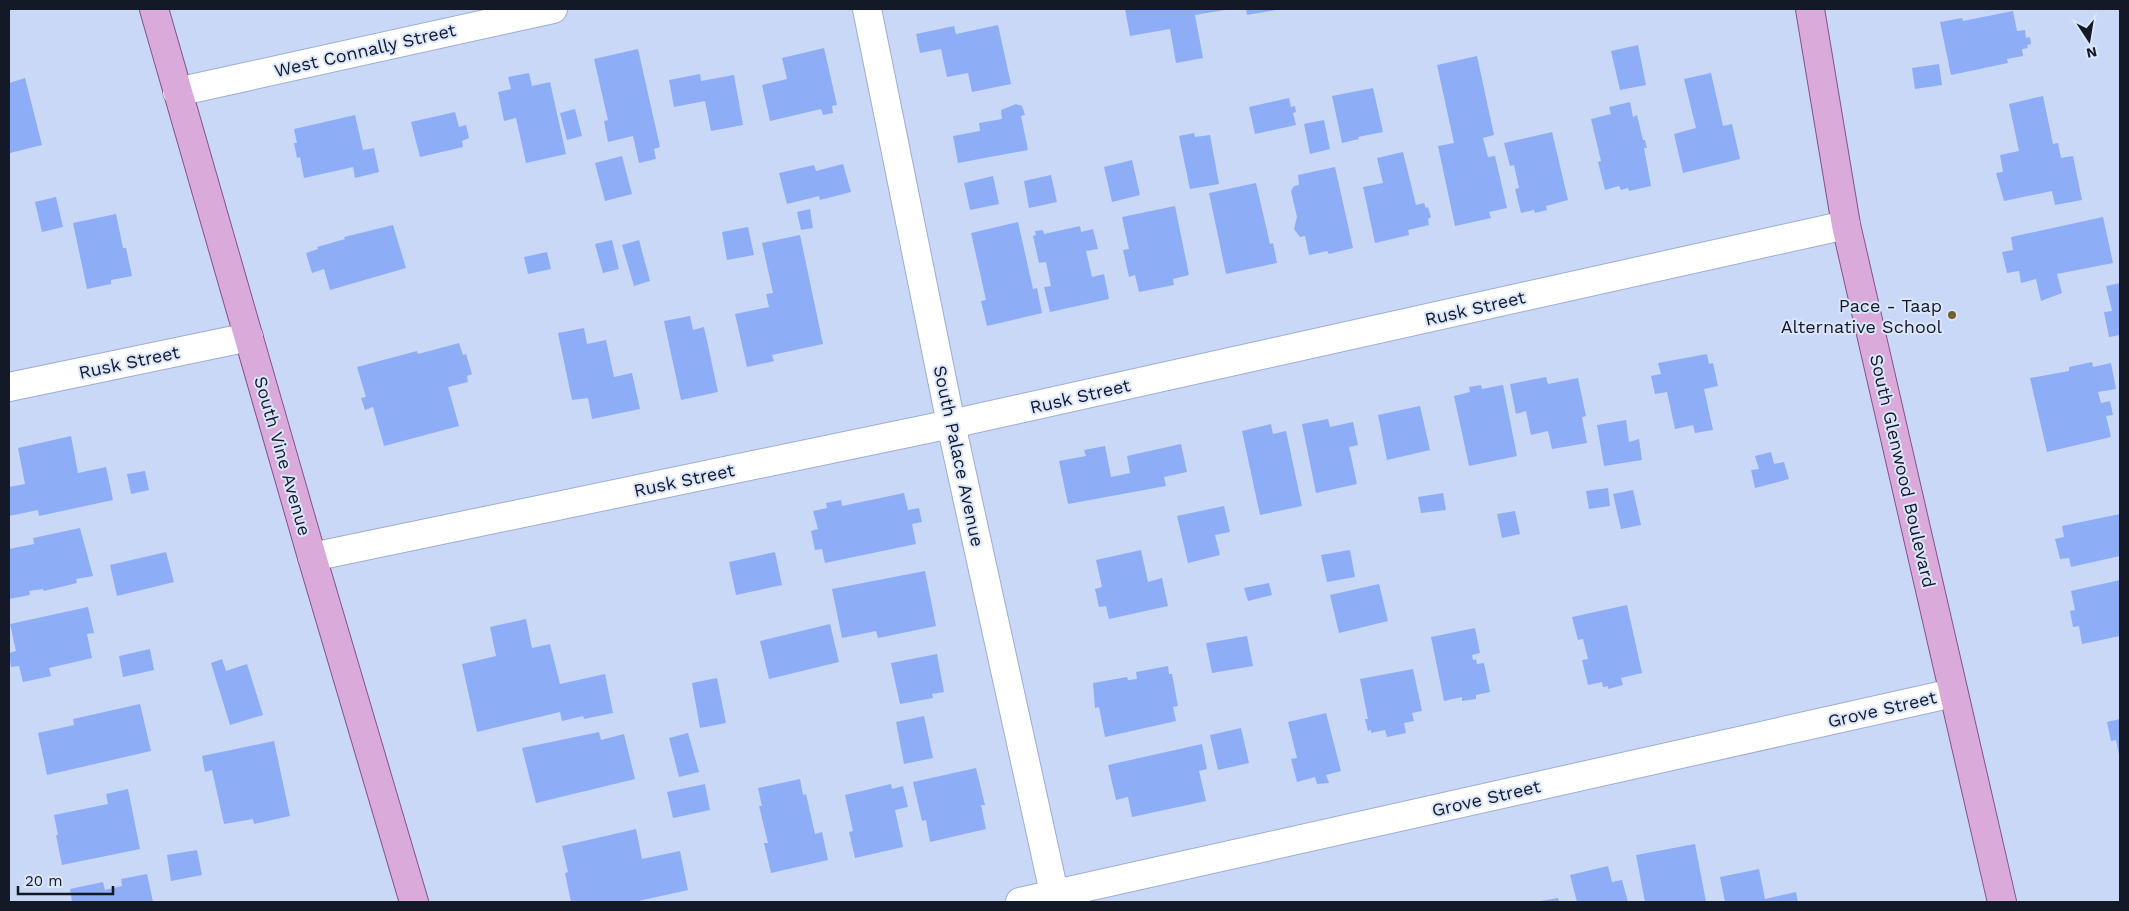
<svg xmlns="http://www.w3.org/2000/svg" width="2129" height="911" font-family="'Work Sans',sans-serif">
<rect width="100%" height="100%" fill="#cad8f8"/>
<g fill="#8eadf7">
<path d="M1125,9H1225V10L1195,15L1203,58L1176,63L1170,29L1130,36Z"/>
<path d="M1246,9H1276V10L1247,15Z"/>
<path d="M2013,11L2017,31L2025,30L2026,38L2030,37L2031,44L2027,45L2028,48L2022,49L2023,56L2007,59L2008,63L1951,75L1940,22L1962,18L1963,21Z"/>
<path d="M998,25L1011,84L972,92L968,73L947,77L941,49L920,53L916,34L954,26L956,34Z"/>
<path d="M1638,45L1646,85L1620,90L1611,51Z"/>
<path d="M824,48L837,105L832,106L833,113L823,115L821,109L770,121L762,85L787,79L782,58Z"/>
<path d="M638,49L660,147L654,149L656,159L639,163L633,136L608,142L604,121L608,120L594,59Z"/>
<path d="M1477,56L1494,135L1483,138L1488,157L1495,156L1507,208L1489,212L1491,218L1455,226L1438,146L1454,143L1437,65Z"/>
<path d="M1939,64L1942,85L1915,89L1912,68Z"/>
<path d="M529,73L532,86L550,82L566,154L526,163L516,118L504,121L498,92L511,89L508,77Z"/>
<path d="M1711,73L1723,126L1732,124L1740,159L1683,173L1674,134L1696,128L1684,79Z"/>
<path d="M700,74L701,81L734,75L743,125L711,131L705,101L674,107L669,80Z"/>
<path d="M25,78L42,145L10,153L9,83Z"/>
<path d="M1373,88L1383,132L1358,137L1359,139L1342,143L1332,96Z"/>
<path d="M2043,96L2053,144L2058,143L2061,158L2073,156L2082,200L2055,205L2052,191L2004,201L1996,173L2003,172L2000,155L2019,151L2009,104Z"/>
<path d="M1289,98L1291,107L1295,106L1296,112L1293,113L1296,125L1255,134L1249,107Z"/>
<path d="M1630,102L1633,117L1637,115L1643,140H1645L1647,148H1644L1651,186L1629,191L1628,188L1621,190L1619,186L1605,190L1598,162L1601,161L1591,119L1611,114L1609,107Z"/>
<path d="M1016,104L1022,106L1025,115L1021,116L1028,150L958,163L953,136L980,131L979,123L1002,119L1001,110Z"/>
<path d="M575,109L582,136L567,140L560,113Z"/>
<path d="M455,112L459,127L466,125L469,138L462,141L463,147L420,157L411,122Z"/>
<path d="M355,115L363,150L374,148L379,172L355,178L353,167L304,178L300,157L297,158L294,143H297L294,129Z"/>
<path d="M1324,120L1330,149L1310,154L1304,124Z"/>
<path d="M1552,132L1568,200L1546,206L1547,210L1535,213L1534,210L1521,213L1515,189L1519,188L1514,165L1510,166L1504,143Z"/>
<path d="M1194,133L1195,137L1210,135L1219,184L1190,189L1179,136Z"/>
<path d="M1403,152L1416,205L1424,203L1426,208L1428,207L1431,217L1428,219L1429,225L1408,230L1409,235L1375,243L1363,187L1383,183L1377,158Z"/>
<path d="M622,156L632,194L605,201L595,163Z"/>
<path d="M1132,160L1140,195L1112,202L1104,167Z"/>
<path d="M843,164L851,192L820,200L819,196L787,204L779,173L814,165L816,171Z"/>
<path d="M1335,167L1353,248L1329,254L1327,251L1309,255L1305,236L1300,237L1294,229L1297,217L1291,191L1294,186L1299,185L1298,175Z"/>
<path d="M1051,175L1057,202L1029,208L1024,181Z"/>
<path d="M993,176L999,204L970,210L964,183Z"/>
<path d="M1256,183L1270,244L1273,243L1277,263L1226,274L1209,193Z"/>
<path d="M56,197L63,227L42,232L35,202Z"/>
<path d="M1175,206L1189,275L1173,279L1174,285L1139,292L1135,275L1129,277L1123,250L1129,249L1122,217Z"/>
<path d="M810,209L813,228L801,230L797,212Z"/>
<path d="M116,214L123,248H126L132,276L111,280V284L87,289L73,223Z"/>
<path d="M2103,217L2113,263L2057,274L2062,293L2041,301L2036,279L2021,283L2019,271L2007,273L2002,252L2013,250L2011,237Z"/>
<path d="M1018,222L1033,289L1037,288L1042,313L987,326L981,301L986,300L971,233Z"/>
<path d="M393,225L406,268L330,290L324,269L312,273L306,253L318,249L317,247L345,239L344,237Z"/>
<path d="M1080,226L1081,232L1093,229L1098,249L1086,251L1092,277L1104,274L1109,299L1050,312L1044,287L1051,286L1046,262L1039,263L1033,236L1036,235L1035,231L1043,230L1044,234Z"/>
<path d="M748,227L754,255L727,260L722,232Z"/>
<path d="M800,235L823,344L772,355L774,361L747,367L735,314L769,307L766,294L773,293L762,243Z"/>
<path d="M612,240L619,269L603,273L595,244Z"/>
<path d="M639,240L650,281L634,286L622,245Z"/>
<path d="M547,252L551,269L528,274L524,257Z"/>
<path d="M2120,283V335L2109,337L2104,312L2112,311L2106,286Z"/>
<path d="M690,316L693,330L704,327L718,392L681,400L664,321Z"/>
<path d="M584,328L587,344L606,340L614,377L632,373L640,409L592,419L588,398L572,400L558,333Z"/>
<path d="M459,343L463,355L466,354L472,374L467,376L468,382L448,387L459,426L384,446L373,407L365,410L361,398L366,397L357,367L417,351L418,354Z"/>
<path d="M1707,354L1709,364L1713,363L1718,386L1704,389L1713,430L1695,433L1693,425L1675,429L1667,392L1655,394L1651,376L1661,374L1658,363Z"/>
<path d="M2092,362L2093,367L2111,363L2116,389L2098,392L2101,403L2110,401L2113,415L2106,416L2111,437L2047,452L2030,378L2069,371V367Z"/>
<path d="M1546,377L1548,384L1578,378L1586,416L1582,417L1587,443L1552,449L1548,431L1531,435L1526,411L1516,414L1510,384Z"/>
<path d="M1481,385L1482,389L1503,385L1517,456L1469,466L1454,396L1470,392L1469,387Z"/>
<path d="M1420,406L1430,450L1387,460L1378,415Z"/>
<path d="M1328,419L1330,427L1353,422L1358,445L1349,447L1357,484L1316,493L1302,424Z"/>
<path d="M1626,420L1629,442L1639,439L1642,460L1604,466L1597,425Z"/>
<path d="M1271,424L1273,434L1286,431L1302,506L1260,515L1242,431Z"/>
<path d="M71,436L78,473L106,467L113,500L39,516L38,510L9,516V487L25,484L18,448Z"/>
<path d="M1181,444L1187,472L1164,477L1166,486L1068,504L1059,461L1086,456L1084,450L1105,446L1111,477L1130,473L1127,456Z"/>
<path d="M1771,452L1774,464L1784,462L1789,479L1755,488L1751,470L1759,469L1755,456Z"/>
<path d="M145,471L149,490L131,494L127,474Z"/>
<path d="M1608,488L1610,506L1589,509L1586,491Z"/>
<path d="M1633,490L1641,525L1621,529L1613,494Z"/>
<path d="M904,493L908,510L919,508L922,522L912,524L916,544L825,563L822,549L815,550L811,531L818,529L813,511L827,508L826,503L841,500L842,506Z"/>
<path d="M1443,493L1446,510L1421,513L1418,497Z"/>
<path d="M1224,506L1230,532L1215,535L1220,555L1188,563L1177,516Z"/>
<path d="M1515,511L1520,534L1502,538L1497,514Z"/>
<path d="M2120,514V556L2071,567L2069,558L2060,559L2055,539L2064,537L2062,526Z"/>
<path d="M80,528L93,576L76,579L77,583L44,591L43,589L29,591L30,595L9,599V549L34,544L33,538Z"/>
<path d="M1141,550L1148,582L1162,578L1168,606L1109,619L1106,606L1099,607L1095,589L1102,587L1096,560Z"/>
<path d="M1350,550L1355,577L1327,582L1321,555Z"/>
<path d="M166,552L174,582L117,596L110,565Z"/>
<path d="M775,552L782,585L736,595L729,562Z"/>
<path d="M925,571L936,626L878,638L876,631L842,638L832,589Z"/>
<path d="M2120,580V636L2082,644L2079,626L2073,627L2070,611L2075,610L2071,591Z"/>
<path d="M1269,583L1272,595L1248,601L1244,588Z"/>
<path d="M1379,584L1388,621L1339,633L1330,595Z"/>
<path d="M1627,605L1642,673L1621,678L1623,685L1608,689V686L1603,687L1602,682L1588,685L1582,660L1588,659L1583,639L1578,640L1572,617Z"/>
<path d="M88,607L94,633L87,634L92,658L49,668L51,676L23,682L19,666L11,667L9,653L16,651L10,624Z"/>
<path d="M526,619L532,648L550,644L560,684L605,674L613,713L584,719L583,716L562,721L560,712L477,732L462,664L496,656L490,627Z"/>
<path d="M830,624L839,662L769,679L760,641Z"/>
<path d="M1475,628L1480,653L1472,655L1473,660L1476,659L1477,664L1484,663L1490,692L1476,695V699L1462,701V697L1444,701L1431,637Z"/>
<path d="M1247,636L1253,666L1212,673L1206,643Z"/>
<path d="M150,649L154,670L123,677L119,656Z"/>
<path d="M937,654L944,692L932,694L933,698L900,704L891,663Z"/>
<path d="M222,659L226,671L247,664L263,715L230,725L211,663Z"/>
<path d="M1168,666L1169,674H1172L1178,706L1173,707L1176,721L1105,737L1099,707L1095,708L1093,683L1127,677L1128,680L1137,679L1136,672Z"/>
<path d="M1413,669L1422,711L1412,713L1414,721L1404,723L1406,733L1387,737L1385,730L1371,733V730L1368,731L1365,719H1368L1360,679Z"/>
<path d="M717,678L726,723L700,728L692,683Z"/>
<path d="M140,704L151,751L47,775L38,733L74,725L73,719Z"/>
<path d="M1326,713L1341,771L1326,775L1329,783L1317,784L1315,777L1297,782L1291,759L1297,758L1288,722Z"/>
<path d="M924,716L933,758L904,764L896,722Z"/>
<path d="M2120,719V755H2119L2116,740L2111,741L2107,722Z"/>
<path d="M1241,728L1249,763L1218,770L1210,735Z"/>
<path d="M599,732L601,740L624,734L635,779L536,803L522,748Z"/>
<path d="M688,733L699,772L679,777L669,738Z"/>
<path d="M274,741L290,816L254,824L253,819L224,824L212,770L205,772L202,756Z"/>
<path d="M1202,744L1207,769L1199,771L1206,801L1132,817L1128,797L1116,800L1108,765Z"/>
<path d="M976,768L985,805H981L986,829L930,842L926,820L922,821L913,782Z"/>
<path d="M800,779L803,795L806,794L815,834L822,832L828,860L771,873L764,843H768L759,806H762L758,788Z"/>
<path d="M705,784L710,810L673,818L667,792Z"/>
<path d="M891,784L892,789L903,786L908,807L895,810L903,847L855,858L849,832L853,831L845,795Z"/>
<path d="M128,789L140,849L62,865L56,835H58L54,815L108,804L106,794Z"/>
<path d="M636,829L642,859L680,851L688,890L634,902H571L565,873L568,872L562,846Z"/>
<path d="M1695,844L1706,902H1645L1636,855Z"/>
<path d="M197,850L202,875L171,881L167,855Z"/>
<path d="M1608,866L1612,882L1622,880L1628,902H1577L1570,875Z"/>
<path d="M1759,869L1765,899L1796,892L1798,902H1725L1720,877Z"/>
<path d="M147,874L153,902H72L70,889L103,882L105,890L122,886L121,879Z"/>
<path d="M1558,898L1559,902H1541V901Z"/>
</g>
<g fill="none" stroke-linecap="round" stroke-linejoin="round">
<g stroke="#9dadd3" stroke-width="30">
<g id="minor">
<path d="M867,9L951,424L1056,902"/>
<path d="M177,92L553,9"/>
<path d="M9,387L249,337"/>
<path d="M312,557L951,424L1846,225"/>
<path d="M1020,902L1953,693"/>
</g>
</g>
<g stroke="#84538c" stroke-width="30">
<g id="major">
<path d="M154,9L312,557L414,902"/>
<path d="M1810,9L1846,225L2002,902"/>
</g>
</g>
<use href="#minor" stroke="#fff" stroke-width="28"/>
<use href="#major" stroke="#daaadb" stroke-width="28"/>
</g>
<circle fill="#75602f" stroke="#dbe6fd" stroke-width="2" cx="1952" cy="315" r="5"/>
<g text-anchor="middle" dominant-baseline="central" stroke-width="4" stroke-linejoin="round" paint-order="stroke">
<g font-size="18" fill="#131926" stroke="#dbe6fd">
<text transform="translate(365 50) rotate(-13)">West Connally Street</text>
<text transform="translate(1475 308) rotate(-13)">Rusk Street</text>
<text transform="translate(129 362) rotate(-12)">Rusk Street</text>
<text transform="translate(1080 396) rotate(-13)">Rusk Street</text>
<text transform="translate(283 456) rotate(74)">South Vine Avenue</text>
<text transform="translate(959 456) rotate(78)">South Palace Avenue</text>
<text transform="translate(1903 471) rotate(77)">South Glenwood Boulevard</text>
<text transform="translate(684 480) rotate(-12)">Rusk Street</text>
<text transform="translate(1882 709) rotate(-13)">Grove Street</text>
<text transform="translate(1486 798) rotate(-13)">Grove Street</text>
</g>
<g font-size="18" fill="#131926" stroke="#dbe6fd" text-anchor="end">
<text x="1942" y="305">Pace - Taap<tspan x="1942" dy="21">Alternative School</tspan></text>
</g>
</g>
<rect width="2129" height="911" fill="none" stroke="#131926" stroke-width="20"/>
<g transform="translate(2089 40) rotate(168)" stroke="#dbe6fd" stroke-width="4" paint-order="stroke">
<path d="M0-4L9 19L0 12L-9 19Z" fill="#131926"/>
<text y="-8" font-size="14" font-weight="bold" text-anchor="middle" fill="#131926">N</text>
</g>
<path d="M18 886v8h95v-8" fill="none" stroke="#131926" stroke-width="2.5"/>
<text x="25" y="886" font-size="15" fill="#131926" stroke="#dbe6fd" stroke-width="4" paint-order="stroke">20 m</text>
</svg>
